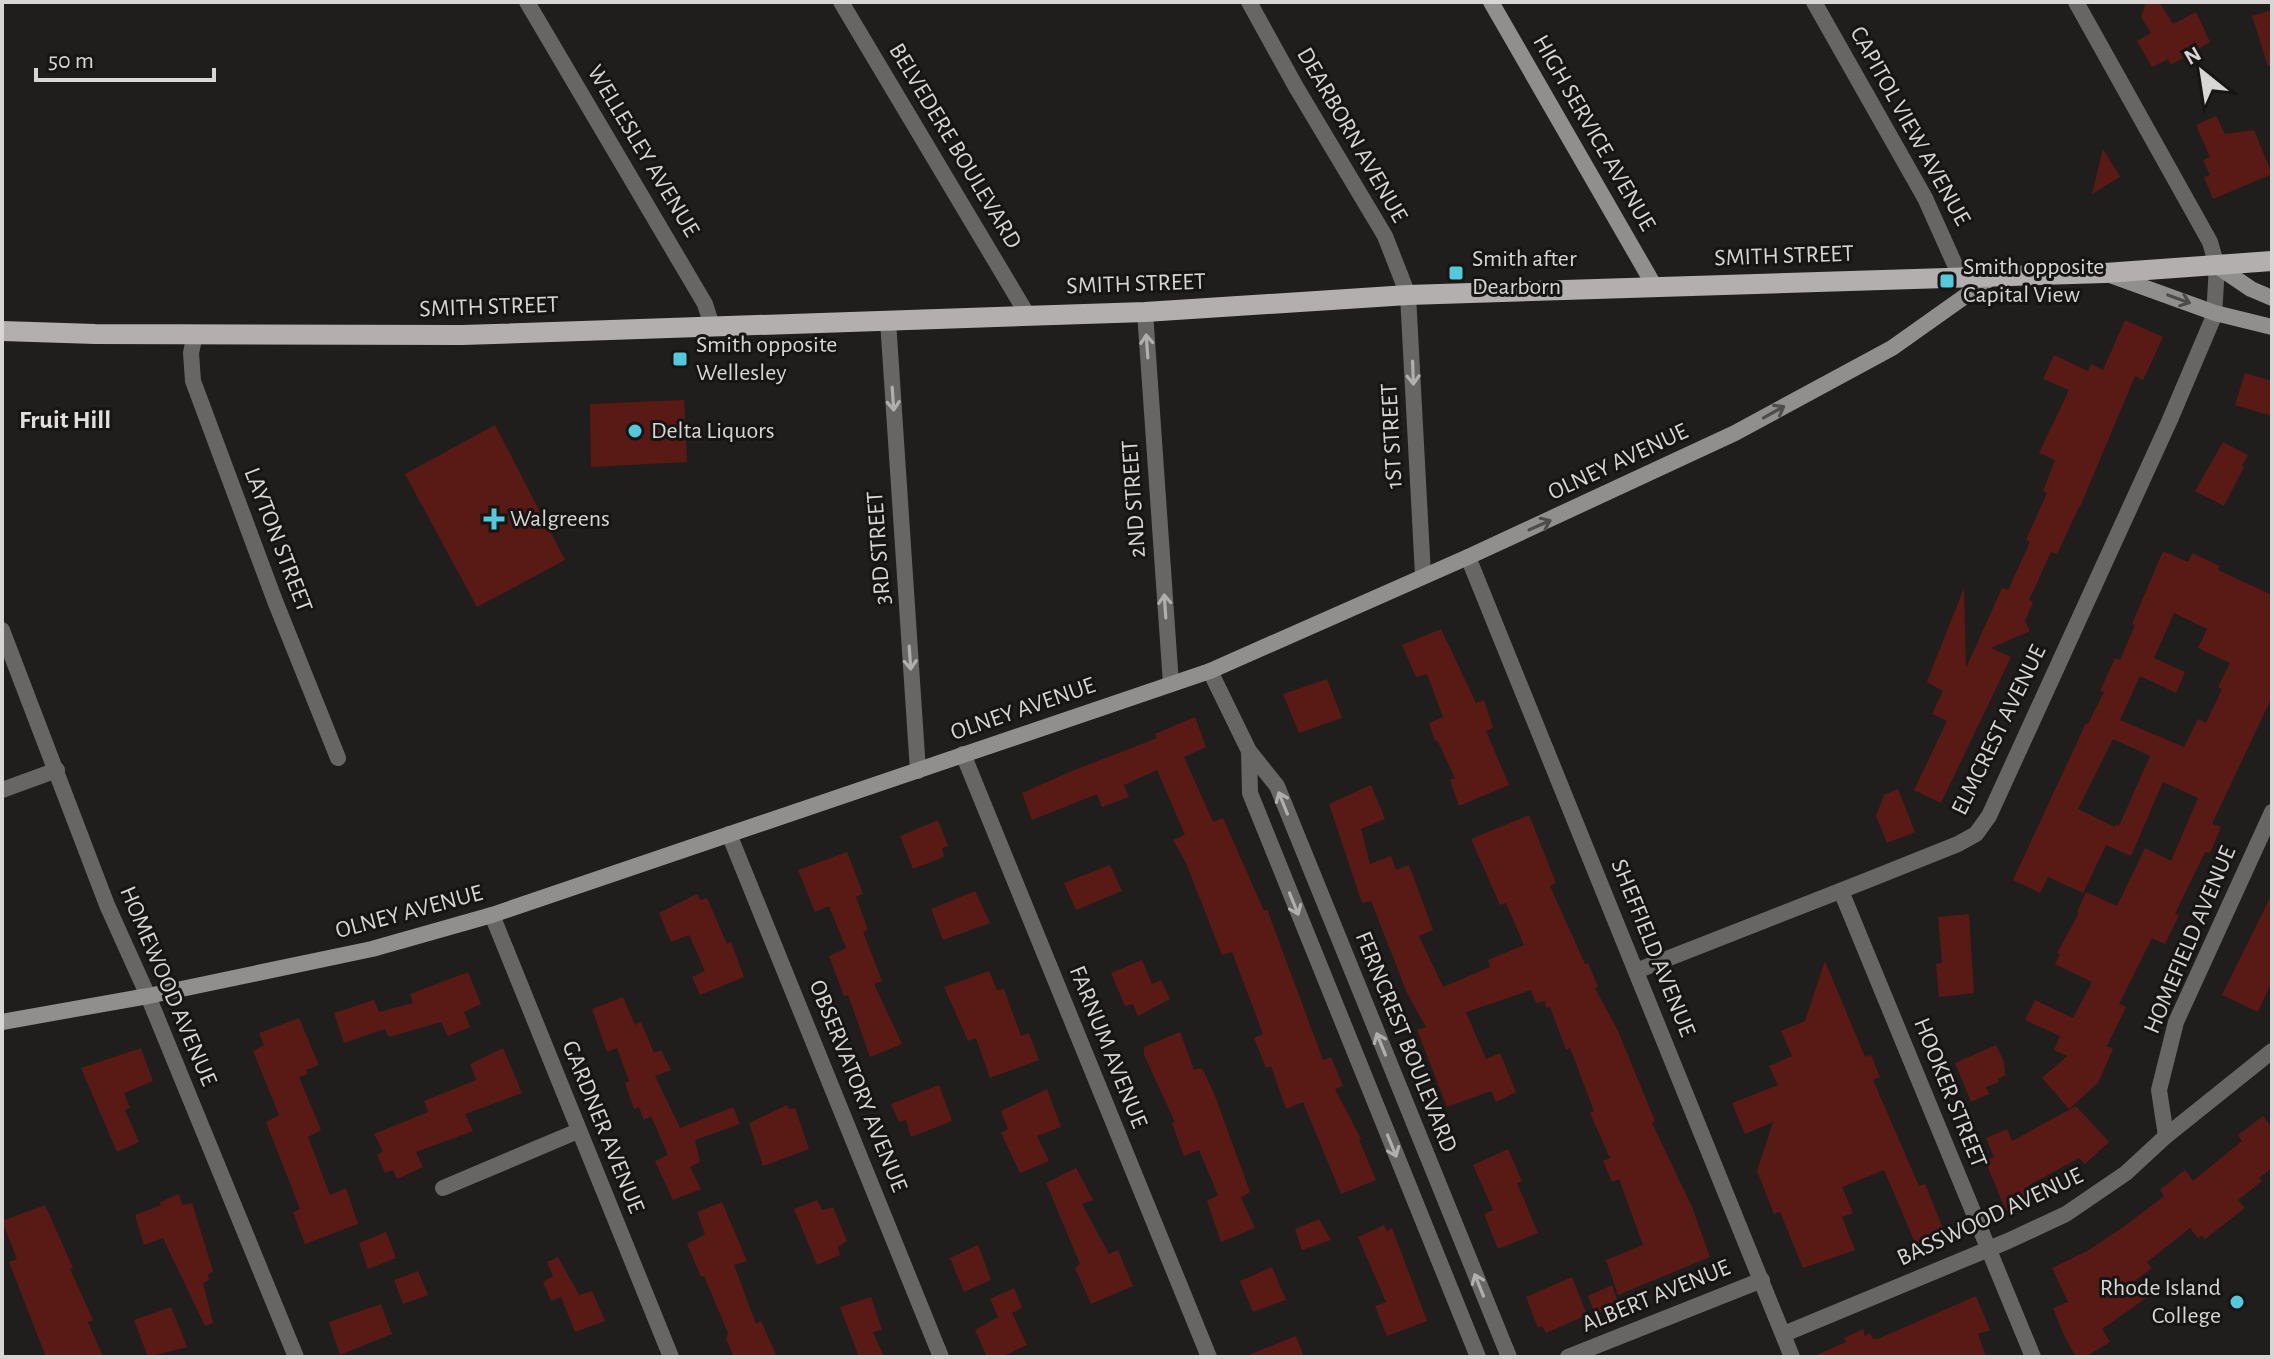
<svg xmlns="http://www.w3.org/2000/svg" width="2274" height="1359" font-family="'Alegreya Sans',sans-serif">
<rect width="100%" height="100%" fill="#201d1d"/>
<g fill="#591a15" fill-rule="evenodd">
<path d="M2146,2H2159L2173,24L2196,12L2210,42L2171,65L2168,59L2152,67L2137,41L2151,33L2141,17Z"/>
<path d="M2272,10V66H2268L2252,16Z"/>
<path d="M2216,116L2225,134L2254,130L2272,174L2213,199L2204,177L2210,175L2203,160L2210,157L2196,125Z"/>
<path d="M2103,149L2120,177L2092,194Z"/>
<path d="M2125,320L2163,337L2143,380L2135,376L2080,507H2079L2057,554L2051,552L2029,600L2033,602L2025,621L2030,631L1991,648L2011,657L1941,803L1914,790L1947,721L1932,714L1943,691L1927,682L1935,661L1964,588L1966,668L2002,588L2008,590L2030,542L2026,540L2047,493L2043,491L2055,460L2039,453L2069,390L2043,379L2054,355L2088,371L2091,364L2103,370Z"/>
<path d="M2245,373L2272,381V416L2235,405Z"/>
<path d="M684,400L687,462L591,467L590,404Z"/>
<path d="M495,425L565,560L477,607L405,474Z"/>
<path d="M2223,442L2248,455L2242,466L2244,467L2224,506L2195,491Z"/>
<path d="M2163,551L2188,562L2192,553L2220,566L2218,570L2272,595V697L2212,824L2221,827L2210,853L2205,852L2175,914L2179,915L2165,944L2152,938L2119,1004L2126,1007L2107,1046L2113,1049L2098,1083L2069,1109L2042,1078L2067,1056L2054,1050L2060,1036L2025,1020L2035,1000L2073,1018L2092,982L2055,964L2060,954L2057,953L2079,913L2077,912L2086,892L2117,906L2145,848L2171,861L2198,798L2163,782L2131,856L2106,845L2083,893L2048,877L2040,893L2013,880L2086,723L2088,724L2104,692L2100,691L2115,658L2120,660L2135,625L2132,624ZM2174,613L2207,629L2198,648L2230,663L2218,687L2222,689L2206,723L2198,719L2184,747L2120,720L2140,676L2176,693L2185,672L2154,658ZM2113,739L2150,756L2119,826L2116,824L2115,827L2078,809Z"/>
<path d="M1441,629L1476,703L1484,700L1493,728L1486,731L1509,785L1459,806L1450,780L1455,778L1437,740L1435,741L1429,723L1443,717L1427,674L1416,677L1402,645Z"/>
<path d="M1327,679L1342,718L1299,733L1283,694Z"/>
<path d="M1195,717L1206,747L1184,757L1213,822L1223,818L1264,911L1267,909L1323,1060L1331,1057L1343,1086L1335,1089L1361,1139L1359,1140L1376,1180L1341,1194L1303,1102L1286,1109L1271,1066L1266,1068L1254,1038L1263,1034L1232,952L1222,955L1186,863L1173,840L1185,835L1157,770L1124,785L1129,797L1102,807L1097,794L1032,820L1022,793L1072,771L1157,738L1155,734Z"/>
<path d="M1371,785L1385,819L1361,829L1370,864L1391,856L1396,870L1409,865L1433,930L1419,936L1443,987L1490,967L1488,960L1524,945L1506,903L1500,905L1471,839L1529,815L1556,883L1550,886L1585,964L1588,963L1598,987L1595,988L1618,1031L1655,1121L1652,1123L1692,1207L1710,1257L1618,1295L1606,1260L1643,1245L1619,1179L1612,1182L1603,1161L1610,1158L1590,1113L1594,1111L1570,1048L1566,1050L1550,1007L1546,1008L1545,1001L1536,1003L1531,990L1466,1012L1486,1059L1500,1053L1516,1092L1496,1102L1491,1091L1447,1107L1417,1030L1426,1027L1407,993L1371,901L1362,903L1329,804Z"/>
<path d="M1898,789L1915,832L1887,843L1876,816L1884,795Z"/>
<path d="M938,820L948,846L942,848L944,857L913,869L900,836Z"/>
<path d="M847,852L863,894L856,897L868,930L863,932L882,981L874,984L902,1044L870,1057L848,995L844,996L829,956L846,948L829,906L815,912L798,870Z"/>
<path d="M1110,865L1122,891L1076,910L1064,883Z"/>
<path d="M975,891L990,923L943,940L931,909Z"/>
<path d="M697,894L701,900L707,898L727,944L731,942L744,977L700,995L692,977L705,971L689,935L671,942L659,913Z"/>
<path d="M2272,894V981L2258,1012L2222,995Z"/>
<path d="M1969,914L1974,993L1939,997L1936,964L1942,963L1938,917Z"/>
<path d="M1142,960L1152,984L1161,980L1170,999L1138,1016L1133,1004L1125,1006L1111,973Z"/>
<path d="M1825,961L1865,1057L1871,1055L1880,1077L1873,1080L1919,1186L1925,1184L1946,1236L1917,1247L1884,1170L1842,1187L1853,1213L1842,1217L1855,1250L1803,1268L1780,1212L1774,1214L1757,1171L1773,1122L1745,1134L1732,1103L1778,1085L1769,1066L1792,1056L1781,1031L1805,1021Z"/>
<path d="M989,971L997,990L1004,989L1021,1036L1029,1033L1039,1060L990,1078L976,1038L968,1041L944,987Z"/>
<path d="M468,972L481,1004L464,1012L470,1027L448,1036L441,1022L389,1037L385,1029L344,1043L334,1013L374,1000L379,1012L413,1003L410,994Z"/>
<path d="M623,997L635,1025L641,1022L654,1053L661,1050L671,1070L655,1076L680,1128L733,1107L740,1124L695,1140L700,1162L690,1167L701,1189L673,1200L655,1161L668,1155L651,1116L644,1120L639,1107L634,1109L625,1083L629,1081L617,1048L607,1052L592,1009Z"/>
<path d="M299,1018L319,1065L306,1070L308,1074L299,1077L321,1130L308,1137L330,1195L346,1188L358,1224L305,1244L293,1212L300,1209L266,1122L279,1115L253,1051L264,1045L259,1033Z"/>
<path d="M1180,1032L1194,1070L1202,1068L1214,1093L1250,1192L1241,1198L1255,1228L1221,1242L1207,1201L1218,1195L1199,1150L1184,1156L1172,1123L1175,1122L1144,1055V1047Z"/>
<path d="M1996,1045L2004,1062L2005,1075L1998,1079L1999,1082L1986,1087L1989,1094L1971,1102L1955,1063Z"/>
<path d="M141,1048L153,1081L124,1093L130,1108L125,1110L139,1142L117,1152L81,1068Z"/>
<path d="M503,1048L522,1093L465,1114L473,1131L416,1152L423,1167L397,1179L393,1170L385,1173L377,1155L383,1151L374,1134L428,1112L424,1101L476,1080L470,1064Z"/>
<path d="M939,1085L952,1121L911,1137L906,1120L899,1122L891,1104Z"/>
<path d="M1047,1089L1061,1127L1037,1136L1049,1161L1020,1173L1001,1133L1008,1129L1001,1111Z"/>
<path d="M787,1105L789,1109L795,1108L809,1149L763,1166L749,1123Z"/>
<path d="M2076,1106L2109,1142L2085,1164L2079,1158L2029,1185L2035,1199L2006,1211L1985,1160L1994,1157L1986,1138L2007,1129L2012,1141Z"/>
<path d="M2263,1116L2272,1128V1168L2259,1178L2262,1181L2238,1200L2245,1208L2205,1239L2202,1235L2198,1238L2190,1228L2147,1262L2152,1268L2133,1282L2146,1298L2102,1329L2110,1342L2085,1357H2076L2065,1338L2053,1308L2068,1302L2052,1268L2087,1251L2122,1228L2164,1196L2160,1190L2185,1170L2193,1181L2242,1141L2238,1135Z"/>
<path d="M1508,1149L1522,1181L1517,1183L1538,1233L1498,1249L1484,1214L1493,1210L1473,1165Z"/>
<path d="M1076,1168L1093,1200L1082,1204L1109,1254L1118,1250L1133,1286L1091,1304L1075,1268L1080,1264L1046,1183Z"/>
<path d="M179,1194L182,1205L192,1203L213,1271L208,1275L209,1280L203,1283L213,1323L205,1326L163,1238L144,1245L135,1215L161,1205L160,1202Z"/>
<path d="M817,1200L822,1210L833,1207L847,1241L838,1247L840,1255L817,1265L794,1209Z"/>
<path d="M722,1202L747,1261L734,1265L756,1324L761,1321L777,1357H734L726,1339L728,1333L704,1276L701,1277L687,1244L705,1234L697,1212Z"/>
<path d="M45,1205L73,1268L70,1269L93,1320L88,1322L103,1357H46L9,1262L17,1259L2,1221Z"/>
<path d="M1319,1219L1331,1240L1302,1250L1295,1229Z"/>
<path d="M1384,1225L1387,1231L1392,1228L1427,1321L1387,1336L1375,1306L1386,1302L1358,1237Z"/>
<path d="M386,1232L396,1258L368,1269L359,1243Z"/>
<path d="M978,1245L991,1280L964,1292L950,1258Z"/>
<path d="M558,1257L579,1295L592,1291L605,1321L575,1332L561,1297L551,1301L543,1282L553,1276L547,1262Z"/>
<path d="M1272,1267L1286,1300L1253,1312L1240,1281Z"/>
<path d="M418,1271L428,1295L403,1304L394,1280Z"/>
<path d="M1572,1277L1587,1315L1546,1333L1542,1326L1538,1328L1526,1297Z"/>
<path d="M1612,1285L1619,1305L1595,1314L1588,1296Z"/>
<path d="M1014,1288L1022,1308L1012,1313L1027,1345L1001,1357H987L975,1330L998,1317L990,1299Z"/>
<path d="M1976,1296L1990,1330L1978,1334L1986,1357H1812L1846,1342L1844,1338L1863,1329L1865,1336L1870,1333L1873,1339L1880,1338Z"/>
<path d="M871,1297L882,1330L873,1332L884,1357H859L840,1307Z"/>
<path d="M381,1304L392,1334L340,1355L329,1322Z"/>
<path d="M171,1307L187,1347L148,1357L134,1320Z"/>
<path d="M1296,1336L1304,1357H1246V1356Z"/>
</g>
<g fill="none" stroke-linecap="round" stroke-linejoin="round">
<g stroke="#676665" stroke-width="16">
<path d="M527,2L705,304L712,326"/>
<path d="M841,2L1027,314"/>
<path d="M1249,2L1296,87L1385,236L1408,295L1423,575"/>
<path d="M1814,2L1925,198L1960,276"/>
<path d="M1145,312L1171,684"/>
<path d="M888,321L918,771"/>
<path d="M195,334L191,353L193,381L275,601L338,758"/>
<path d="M1468,557L1792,1357"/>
<path d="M2,630L107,905L148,996L296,1357"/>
<path d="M1210,671L1249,751L1277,786L1509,1357"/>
<path d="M1249,751L1250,793L1478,1357"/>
<path d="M963,754L1209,1357"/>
<path d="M2,790L57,770"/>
<path d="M729,834L941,1357"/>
<path d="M1841,891L2033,1357"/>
<path d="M492,915L671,1357"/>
<path d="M1636,971C1744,929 1851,887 1958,844L1976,834L1989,816L2169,422L2214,316L2217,266L2210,242L2076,2"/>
<path d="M2166,1136L2159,1090L2176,1022L2272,812"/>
<path d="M443,1188L578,1131"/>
<path d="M1784,1334L2008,1241L2066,1214L2126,1173L2166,1136L2272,1051"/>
<path d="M1568,1357L1762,1280"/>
</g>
<g stroke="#918f8e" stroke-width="16">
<path d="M1491,2L1655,287"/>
<path d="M2217,266L2251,289L2272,298"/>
<path d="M2110,275L2215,313L2272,327"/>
<path d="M2,1022L148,996L372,949L492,915L1210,671L1468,557L1735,433L1892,348L1995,275"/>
</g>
<path stroke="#b2afae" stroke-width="20" d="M2,331L95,334L462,335L1145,312L1408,295L2105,273L2272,261"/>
</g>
<defs><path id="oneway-shaft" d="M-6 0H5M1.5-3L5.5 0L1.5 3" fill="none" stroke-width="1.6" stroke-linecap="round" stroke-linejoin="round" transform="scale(2)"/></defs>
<g stroke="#4e4b4b">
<use href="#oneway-shaft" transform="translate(2179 299) rotate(20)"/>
<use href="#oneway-shaft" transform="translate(1774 412) rotate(-29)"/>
<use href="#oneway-shaft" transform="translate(1540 525) rotate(-24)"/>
</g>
<g stroke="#b0afae">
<use href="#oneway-shaft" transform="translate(1147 346) rotate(-94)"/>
<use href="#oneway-shaft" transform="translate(1413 373) rotate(88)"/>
<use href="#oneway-shaft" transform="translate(893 399) rotate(86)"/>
<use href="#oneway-shaft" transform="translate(1165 606) rotate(-94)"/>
<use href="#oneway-shaft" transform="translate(910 658) rotate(86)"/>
<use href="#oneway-shaft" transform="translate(1283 803) rotate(-112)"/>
<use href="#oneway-shaft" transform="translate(1294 904) rotate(68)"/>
<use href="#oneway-shaft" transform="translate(1381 1044) rotate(-112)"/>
<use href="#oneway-shaft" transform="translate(1392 1146) rotate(68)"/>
<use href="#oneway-shaft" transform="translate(1479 1285) rotate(-112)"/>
</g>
<g fill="#53cadc" stroke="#171414" stroke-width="3">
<rect x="1448" y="265" width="16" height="16" rx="4"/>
<rect x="1939" y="273" width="16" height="16" rx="4"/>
<rect x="672" y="351" width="16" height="16" rx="4"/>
<circle cx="635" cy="431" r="8"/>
<path d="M490 507h8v8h8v8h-8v8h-8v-8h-8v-8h8z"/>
<circle cx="2237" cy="1302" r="8"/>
</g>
<g text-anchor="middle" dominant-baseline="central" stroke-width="6" stroke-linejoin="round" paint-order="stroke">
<g font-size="24" fill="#d7d6d5" stroke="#171414">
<text transform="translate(1910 126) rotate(61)">CAPITOL VIEW AVENUE</text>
<text transform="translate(1594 133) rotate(60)">HIGH SERVICE AVENUE</text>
<text transform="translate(1352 135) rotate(60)">DEARBORN AVENUE</text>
<text transform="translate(955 146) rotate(59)">BELVEDERE BOULEVARD</text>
<text transform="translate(643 151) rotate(59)">WELLESLEY AVENUE</text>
<text transform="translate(1784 256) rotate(-2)">SMITH STREET</text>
<text transform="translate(1136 284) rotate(-2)">SMITH STREET</text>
<text transform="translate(489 307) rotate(-2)">SMITH STREET</text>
<text transform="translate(1392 436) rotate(-93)">1ST STREET</text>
<text transform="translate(1618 462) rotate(-25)">OLNEY AVENUE</text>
<text transform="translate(1134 499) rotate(-94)">2ND STREET</text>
<text transform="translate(278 540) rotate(69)">LAYTON STREET</text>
<text transform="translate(879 548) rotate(-94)">3RD STREET</text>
<text transform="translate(1023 709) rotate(-19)">OLNEY AVENUE</text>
<text transform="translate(1999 730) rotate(-64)">ELMCREST AVENUE</text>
<text transform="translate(409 912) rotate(-15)">OLNEY AVENUE</text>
<text transform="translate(2190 940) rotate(-67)">HOMEFIELD AVENUE</text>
<text transform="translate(1653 948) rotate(68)">SHEFFIELD AVENUE</text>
<text transform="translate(168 986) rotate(67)">HOMEWOOD AVENUE</text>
<text transform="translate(1406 1042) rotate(68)">FERNCREST BOULEVARD</text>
<text transform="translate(1108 1047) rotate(68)">FARNUM AVENUE</text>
<text transform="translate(858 1086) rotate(68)">OBSERVATORY AVENUE</text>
<text transform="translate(1950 1093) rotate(68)">HOOKER STREET</text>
<text transform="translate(603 1127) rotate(68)">GARDNER AVENUE</text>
<text transform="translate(1990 1217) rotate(-25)">BASSWOOD AVENUE</text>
<text transform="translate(1656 1296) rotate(-22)">ALBERT AVENUE</text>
</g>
<g font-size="24" fill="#d7d6d5" stroke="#171414" text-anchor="start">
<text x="1472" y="259">Smith after<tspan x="1472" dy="28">Dearborn</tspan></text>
<text x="1963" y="267">Smith opposite<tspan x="1963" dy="28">Capital View</tspan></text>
<text x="696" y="345">Smith opposite<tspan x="696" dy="28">Wellesley</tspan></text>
<text x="651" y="431">Delta Liquors</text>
<text x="510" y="519">Walgreens</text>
<text x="2221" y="1288" text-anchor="end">Rhode Island<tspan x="2221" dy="28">College</tspan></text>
</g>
<g font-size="26" font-weight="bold" fill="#e1dedd" stroke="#171414">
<text x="65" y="420">Fruit Hill</text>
</g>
</g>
<rect width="2274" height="1359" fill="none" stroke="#d7d6d5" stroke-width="8"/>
<g transform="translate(2202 72) rotate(330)" stroke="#171414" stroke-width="6" paint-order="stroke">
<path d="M0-6L14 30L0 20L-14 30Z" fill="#d7d6d5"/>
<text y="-12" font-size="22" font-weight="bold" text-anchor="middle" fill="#d7d6d5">N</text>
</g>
<path d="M36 68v12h178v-12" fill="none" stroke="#d7d6d5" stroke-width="4"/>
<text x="48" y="68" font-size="24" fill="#d7d6d5" stroke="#171414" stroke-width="6" paint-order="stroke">50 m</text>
</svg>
